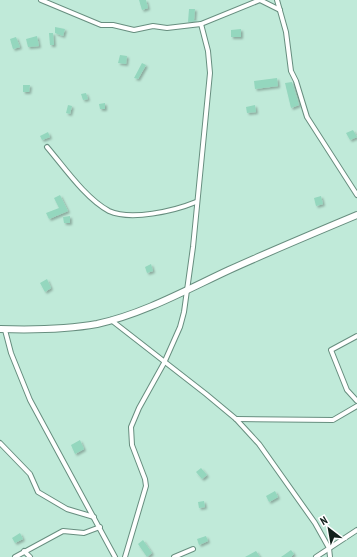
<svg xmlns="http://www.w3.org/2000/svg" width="357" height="557" font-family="'PT Sans Narrow',sans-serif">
<defs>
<filter id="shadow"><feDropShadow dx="2" dy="2" stdDeviation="1" flood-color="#0004"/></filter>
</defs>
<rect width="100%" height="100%" fill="#c0ead9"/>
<g fill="#94d7be" filter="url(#shadow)">
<path d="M139,0H146L148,8L142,10Z"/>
<path d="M189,9H195L194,20L198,21L188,22Z"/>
<path d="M55,27L65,29L63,36L55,33Z"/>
<path d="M241,29V37H231V30Z"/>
<path d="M49,33H53L54,45H50Z"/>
<path d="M37,36L39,46L28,47L26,39Z"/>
<path d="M16,37L20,47L13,49L10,39Z"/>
<path d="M120,55L127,56L126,64L118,63Z"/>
<path d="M142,63L146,65L138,79L134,78Z"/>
<path d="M277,78L278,86L255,89L254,81Z"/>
<path d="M292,82L299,105L291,108L285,83Z"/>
<path d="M23,85H30L29,92H23Z"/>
<path d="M86,93L88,99L83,100L81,94Z"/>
<path d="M105,103V109H100L99,104Z"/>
<path d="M68,105L72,106L70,114L66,113Z"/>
<path d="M255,105L256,112L247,113L246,107Z"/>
<path d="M353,130L357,137L350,140L346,133Z"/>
<path d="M48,132L50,137L42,140L40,136Z"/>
<path d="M60,195L68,211L49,219L46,213L59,208L54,198Z"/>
<path d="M321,196L323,204L316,206L314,198Z"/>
<path d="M70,216V223H64L63,217Z"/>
<path d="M151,264L153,271L147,273L145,267Z"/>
<path d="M47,279L51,288L45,292L40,283Z"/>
<path d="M80,440L84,449L75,454L71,445Z"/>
<path d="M201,468L207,475L202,479L196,472Z"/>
<path d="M275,491L278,497L269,502L266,496Z"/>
<path d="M204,501L205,507L199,508L198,502Z"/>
<path d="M20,533L23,539L15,543L12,538Z"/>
<path d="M206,536L208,541L199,545L197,539Z"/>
<path d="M143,540L152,553L147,557L138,544Z"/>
<path d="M291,550L294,554L291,557H281Z"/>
<path d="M256,551L260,557H245Z"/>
</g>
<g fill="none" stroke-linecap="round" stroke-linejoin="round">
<g stroke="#678e7f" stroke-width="6">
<g id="minor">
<path d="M41,0L101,25H113L134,30L153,26L167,28L201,24L260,0"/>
<path d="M260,0L280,10"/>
<path d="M277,0L286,32L291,71L296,81L307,117L357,195"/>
<path d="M47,147C64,167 86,199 109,211C131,221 174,211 196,202"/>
<path d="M111,320L206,394L236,419L259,444L315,523L329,548L330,557"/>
<path d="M5,330L11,353L30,400L115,557"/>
<path d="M357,336L331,350L347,390L357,401"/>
<path d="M236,419L333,420L357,406"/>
<path d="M0,443L30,474L38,492L67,509L94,517"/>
<path d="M24,551L30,557"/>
<path d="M15,557L63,531L84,533L100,527"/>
<path d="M125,557L146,486L145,479L132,445L131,427L139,408L164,363L180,327L184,312L193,247L210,73L208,51L201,24"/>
<path d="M174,557L193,549"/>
<path d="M316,557L357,530"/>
</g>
</g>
<g stroke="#678e7f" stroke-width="8">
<path id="secondary" d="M0,329C33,330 64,330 97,324C143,314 186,290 229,270C271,251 314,233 357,215"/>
</g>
<use href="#minor" stroke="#fff" stroke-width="4"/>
<use href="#secondary" stroke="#fff" stroke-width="6"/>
</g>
<g transform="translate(329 529) rotate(329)" stroke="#ffffff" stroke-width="3" paint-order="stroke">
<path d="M0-3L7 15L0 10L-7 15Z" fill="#11211b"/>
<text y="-6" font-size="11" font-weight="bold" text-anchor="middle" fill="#11211b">N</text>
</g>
</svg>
